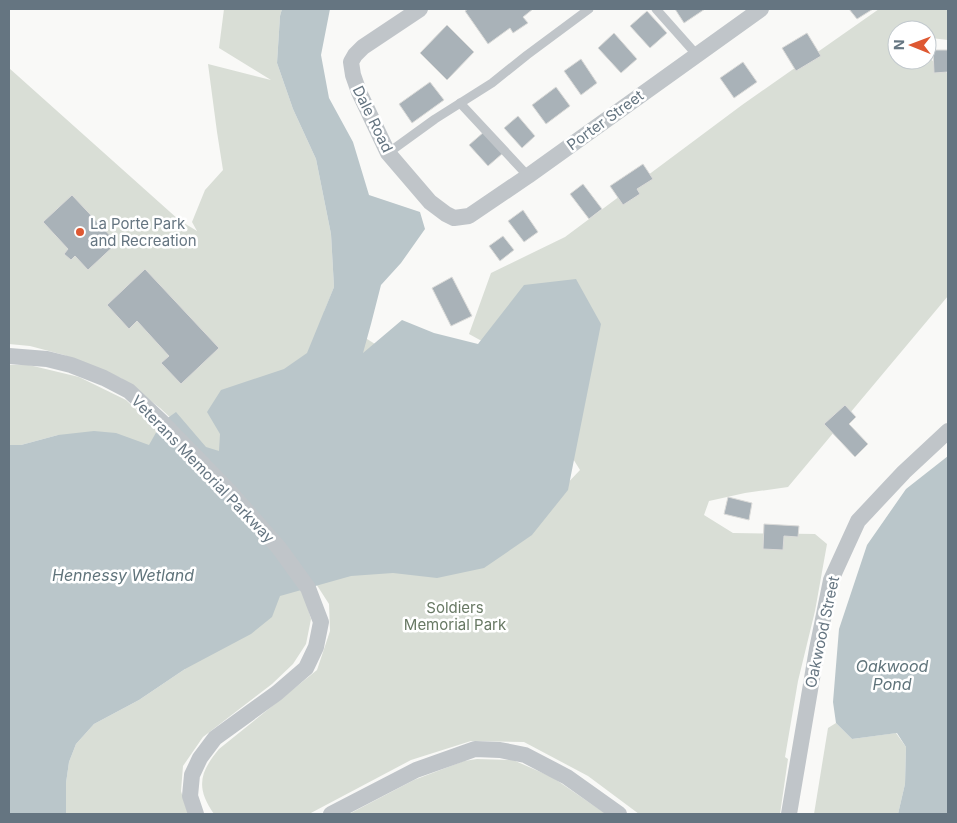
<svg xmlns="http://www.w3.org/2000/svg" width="957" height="823" font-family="Inter,sans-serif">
<rect width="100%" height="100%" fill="#f9f9f7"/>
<g fill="#d9ded6">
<path d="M224,9H282L280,16L277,63L293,109L316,159L331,234L334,287L324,312L375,344L545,507L580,470L552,425L518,361L469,334L491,273L565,237L742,105L879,9H948V40L931,38L927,47V30H897V60H927V56L948,74V296L788,487L745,493L709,501L704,515L733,533L815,534L827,544L815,611L798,681L785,757L788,759L780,814H639L588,776L524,742L471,741L411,760L309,814H214C196,788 199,773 219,749L317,670L330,631L329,604L284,534L216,460L160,408L121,378L64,355L30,346L9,344V68L179,220L197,231L192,222L205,190L223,170L217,132L208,64L271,80L219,48Z"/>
<path d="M9,365H29L79,377L126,400L165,436L304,595L311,619L306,644L293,664L272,684L203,737L183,766L181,791L188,814H66V783L69,762L76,744L94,724L139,700L185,669L58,435L21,445H9Z"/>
<path d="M836,723L852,739L896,733L906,747L905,784L898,814H814L828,728Z"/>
<path d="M477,759L513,760L552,777L606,814H349L414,780L464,761Z"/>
</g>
<g fill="#bac6ca">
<path d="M282,9H330L321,55L329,98L353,142L369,195L420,212L425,229L401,263L381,285L371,324L363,353L402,320L434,333L478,344L524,285L576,279L601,324L568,490L532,535L484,568L437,578L393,573L351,576L280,596L272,617L251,634L185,669L139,700L94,724L76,744L69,762L66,783V814H9V445H21L58,435L94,431L116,433L149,445L162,422L176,412L206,447L219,451L220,434L207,412L221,390L284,369L307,353L334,287L331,234L316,159L293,109L277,63L280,16Z"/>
<path d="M948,456V814H898L905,784L906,747L897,733L852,739L836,723L833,702L839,629L867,545L906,489Z"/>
</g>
<g fill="#a9b2b8" stroke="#dbdbd9">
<path d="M468,9H533L523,17L528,23L513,33L510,28L488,44L465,11Z"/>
<path d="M675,9H705L684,23Z"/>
<path d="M849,9H873L857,19Z"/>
<path d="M647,11L667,33L650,48L630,26Z"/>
<path d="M447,25L474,52L447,80L420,53Z"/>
<path d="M614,33L637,59L621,73L598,48Z"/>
<path d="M807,33L821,56L796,71L782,48Z"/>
<path d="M933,50H948V72L934,73Z"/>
<path d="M581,59L597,83L581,95L564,71Z"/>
<path d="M743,62L757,82L734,98L720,78Z"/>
<path d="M430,82L444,100L412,123L399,104Z"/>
<path d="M556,87L570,106L546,124L532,105Z"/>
<path d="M518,116L535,136L522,148L504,128Z"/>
<path d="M485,131L503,153L488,166L469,145Z"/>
<path d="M643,164L653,179L637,189L640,194L623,205L610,186Z"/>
<path d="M583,184L602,209L589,219L570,194Z"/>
<path d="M72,195L117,243L88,270L75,256L71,260L64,254L68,249L43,222Z"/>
<path d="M523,210L538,232L524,242L508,221Z"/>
<path d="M503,236L514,250L500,261L489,246Z"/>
<path d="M145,269L219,348L181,384L161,363L169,356L137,321L129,329L107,305Z"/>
<path d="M452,277L472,316L451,326L432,288Z"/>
<path d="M845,405L856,417L849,424L868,444L855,457L824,424Z"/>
<path d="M728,497L752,503L749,520L724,514Z"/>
<path d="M764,524L799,526L798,537L784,536L783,550L763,549Z"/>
</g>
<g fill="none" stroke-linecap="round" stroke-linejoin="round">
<g stroke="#c0c5c9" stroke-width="9">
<path d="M656,9L696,54"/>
<path d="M460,103L528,176"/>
<path d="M388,153L435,119L492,83L527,55L589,9"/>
</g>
<g stroke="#c0c5c9" stroke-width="16">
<path d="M420,9L363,47L355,55L351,62L353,75L359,92L388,153L430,202L446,214L454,218L469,216L528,176L761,9"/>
<path d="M9,356L47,359L71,365L104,378L129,391L162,422L230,492L279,548L308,588L321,622L316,647L306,668L277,693L215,738L200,758L192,775L190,796L196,814"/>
<path d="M331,814L416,770L475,749L500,750L525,755L567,777L619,814"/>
<path d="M789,814L817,649L831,580L858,521L904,472L948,431"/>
</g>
</g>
<circle fill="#de5832" stroke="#fff" stroke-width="2" cx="80" cy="232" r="5"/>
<g text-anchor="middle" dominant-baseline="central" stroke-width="5" stroke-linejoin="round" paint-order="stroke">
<g font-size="15" fill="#657581" stroke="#fff">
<text transform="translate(373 119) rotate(64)">Dale Road</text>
<text transform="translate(605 120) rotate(-36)">Porter Street</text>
<text transform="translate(203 469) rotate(46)">Veterans Memorial Parkway</text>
<text transform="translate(822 632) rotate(-78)">Oakwood Street</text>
</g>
<g font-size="15" fill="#657581" stroke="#fff" text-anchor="start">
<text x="90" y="223">La Porte Park<tspan x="90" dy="17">and Recreation</tspan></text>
</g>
<g font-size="15" fill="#687964" stroke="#fff">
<text x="455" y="607">Soldiers<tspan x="455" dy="17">Memorial Park</tspan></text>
</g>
<g font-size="16" font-style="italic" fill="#60747b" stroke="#fff">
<text x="123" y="575">Hennessy Wetland</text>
<text x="892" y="666">Oakwood<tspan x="892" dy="18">Pond</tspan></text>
</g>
</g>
<rect width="957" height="823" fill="none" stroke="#657581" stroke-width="20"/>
<g transform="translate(912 45) rotate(271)"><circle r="24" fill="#ffffff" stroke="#c1c8cd"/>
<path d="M0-4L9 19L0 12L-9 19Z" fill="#de5832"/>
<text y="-8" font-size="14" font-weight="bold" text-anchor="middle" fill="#657581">N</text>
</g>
</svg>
